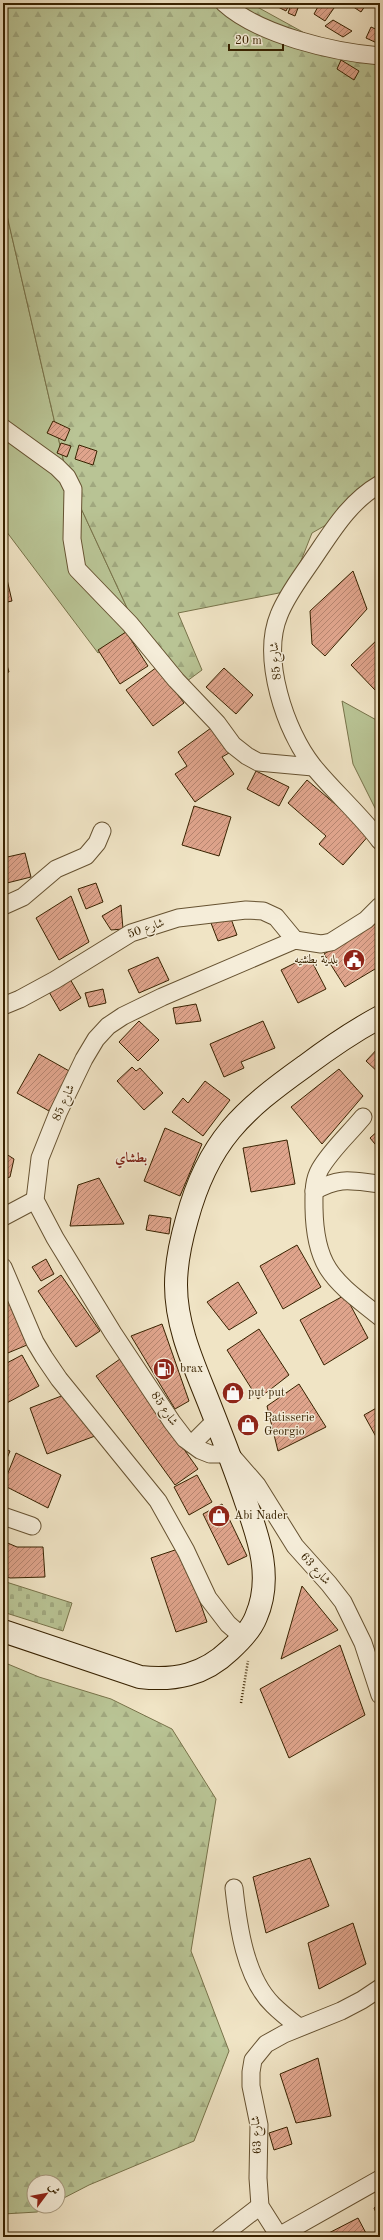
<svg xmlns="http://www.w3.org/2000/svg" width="383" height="2240" font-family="'Old Standard TT',Amiri,serif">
<defs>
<pattern id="forest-firs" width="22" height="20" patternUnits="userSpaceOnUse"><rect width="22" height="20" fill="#b9c495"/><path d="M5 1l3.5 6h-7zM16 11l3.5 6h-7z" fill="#a0a87f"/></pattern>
<pattern id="cemetery-stones" width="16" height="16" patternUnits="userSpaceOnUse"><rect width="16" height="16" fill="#b9c495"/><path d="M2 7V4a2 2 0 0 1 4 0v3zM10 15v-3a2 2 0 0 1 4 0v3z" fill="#a0a87f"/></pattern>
<pattern id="building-hatch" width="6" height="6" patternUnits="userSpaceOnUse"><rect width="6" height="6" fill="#dfa48c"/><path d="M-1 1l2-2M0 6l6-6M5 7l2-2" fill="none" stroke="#b68570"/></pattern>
</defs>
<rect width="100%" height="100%" fill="#f0e4c5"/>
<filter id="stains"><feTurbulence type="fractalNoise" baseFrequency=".005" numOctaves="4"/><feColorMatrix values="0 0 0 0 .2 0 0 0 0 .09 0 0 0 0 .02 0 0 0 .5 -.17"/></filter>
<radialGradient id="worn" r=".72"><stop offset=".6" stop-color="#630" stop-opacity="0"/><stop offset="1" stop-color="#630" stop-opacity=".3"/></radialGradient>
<g fill="#b9c495" stroke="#78734a">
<path d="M3,198L68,480L135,625L98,653L3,527Z"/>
<path d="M342,701L380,722V818L353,764Z"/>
</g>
<g fill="url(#forest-firs)" stroke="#78734a">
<path d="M3,3H250L359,63L380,61V494L312,533L289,591L178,613L202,670L183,684L135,625L68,480L3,198Z"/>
<path d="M3,1662L39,1677L111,1699L172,1729L216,1799L191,1951L229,2051L194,2141L89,2185L58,2201V2182H34V2206H49L37,2212L3,2214Z"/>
</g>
<path fill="url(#cemetery-stones)" stroke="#78734a" d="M3,1581L72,1603L63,1631L3,1612Z"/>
<g fill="url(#building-hatch)" stroke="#382200">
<path d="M280,3H290L286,11L278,7Z"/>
<path d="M320,3H326L334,8L325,21L314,14Z"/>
<path d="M354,3H367L361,12L352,6Z"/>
<path d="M291,5L298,8L295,16L288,13Z"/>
<path d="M333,20L352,31L343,37L325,26Z"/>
<path d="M371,27L380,31L377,43L366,38Z"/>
<path d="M341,60L359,71L354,80L337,69Z"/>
<path d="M53,421L70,429L65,441L47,433Z"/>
<path d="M61,443L71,446L67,457L57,453Z"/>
<path d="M79,445L97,451L93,465L75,459Z"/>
<path d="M3,562L12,601L3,603Z"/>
<path d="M353,571L367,609L325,656L312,644L310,611Z"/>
<path d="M126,632L148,666L120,684L98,650Z"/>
<path d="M380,637V686L376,691L351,665Z"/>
<path d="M3,652L9,672L3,673Z"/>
<path d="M157,667L184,703L153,726L126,690Z"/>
<path d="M224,668L253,695L236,714L206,687Z"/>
<path d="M211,728L229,753L222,757L234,774L195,802L175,774L187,766L178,752Z"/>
<path d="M256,771L289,787L279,806L247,789Z"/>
<path d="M307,780L370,834L343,865L319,844L326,836L288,803Z"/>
<path d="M194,806L231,817L219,856L182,845Z"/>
<path d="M25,853L31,877L3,884V858Z"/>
<path d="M96,883L103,902L86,909L78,889Z"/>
<path d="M71,896L89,942L59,960L36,918Z"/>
<path d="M121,905L123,929L111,930L102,916Z"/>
<path d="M230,916L237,935L218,941L211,923Z"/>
<path d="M374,923L380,933V966L345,987L324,954Z"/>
<path d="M309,956L326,989L298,1003L281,970Z"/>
<path d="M158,957L169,980L139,993L128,970Z"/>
<path d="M70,979L81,998L60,1011L49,992Z"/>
<path d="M103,989L106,1003L89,1007L85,993Z"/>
<path d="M196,1004L201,1021L176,1024L173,1008Z"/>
<path d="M139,1021L159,1040L138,1061L119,1042Z"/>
<path d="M263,1021L275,1048L241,1062L244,1068L224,1077L210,1044Z"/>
<path d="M380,1046V1074L366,1061Z"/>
<path d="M39,1054L71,1072L49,1111L17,1093Z"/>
<path d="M132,1067L136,1071L140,1068L163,1093L144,1110L117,1081Z"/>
<path d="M339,1069L363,1096L322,1144L291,1107Z"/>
<path d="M205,1081L230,1100L203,1136L172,1112L183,1098L188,1103Z"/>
<path d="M165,1128L202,1144L180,1196L144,1181Z"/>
<path d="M380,1129V1150L370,1138Z"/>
<path d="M287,1140L295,1184L251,1192L243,1148Z"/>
<path d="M3,1152L14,1159L10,1177L3,1179Z"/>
<path d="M99,1178L124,1224L70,1226L78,1185Z"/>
<path d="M149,1215L171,1218L169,1234L146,1230Z"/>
<path d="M297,1245L321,1287L283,1309L260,1266Z"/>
<path d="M46,1259L54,1274L41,1281L32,1267Z"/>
<path d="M61,1275L100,1331L76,1347L38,1291Z"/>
<path d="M238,1282L257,1313L229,1330L207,1302Z"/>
<path d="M6,1292L27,1345L3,1355V1293Z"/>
<path d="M345,1295L368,1338L324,1365L300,1320Z"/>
<path d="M162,1324L189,1401L175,1409L131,1336Z"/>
<path d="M259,1329L289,1375L258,1399L227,1350Z"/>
<path d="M22,1355L39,1386L3,1405V1365Z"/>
<path d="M120,1359L198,1469L175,1485L96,1376Z"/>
<path d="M299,1384L326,1427L278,1451L267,1406Z"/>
<path d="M64,1395L95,1436L47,1454L30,1408Z"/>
<path d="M380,1406V1444L364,1415Z"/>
<path d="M3,1448L10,1451L3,1468Z"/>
<path d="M16,1453L61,1475L48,1508L3,1485Z"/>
<path d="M197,1475L212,1502L189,1515L174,1487Z"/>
<path d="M222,1504L247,1556L228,1565L203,1514Z"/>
<path d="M3,1541L17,1547H43L45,1577L10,1578L3,1575Z"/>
<path d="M181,1548L207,1622L176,1632L151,1558Z"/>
<path d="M302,1586L338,1630L281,1659Z"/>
<path d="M340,1645L365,1715L289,1758L260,1689Z"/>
<path d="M310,1858L329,1906L266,1933L253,1877Z"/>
<path d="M353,1923L366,1964L319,1989L308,1943Z"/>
<path d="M318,2058L331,2116L296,2123L280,2074Z"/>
<path d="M287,2127L292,2144L274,2150L269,2133Z"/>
<path d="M380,2203V2222L374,2208Z"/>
<path d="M358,2218L368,2237H321Z"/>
</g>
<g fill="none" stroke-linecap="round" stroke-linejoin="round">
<g stroke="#665231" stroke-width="19">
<g id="street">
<path d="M224,3C259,35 333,52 380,56"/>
<path d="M3,428L57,467L67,477L73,489L72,539L77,569L130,624L176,680L217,723L233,745L247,756L258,762L313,767"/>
<path d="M380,484C347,503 330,535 309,565C298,581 286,597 279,615C261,658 285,731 313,766C334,792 360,814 380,841"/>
<path d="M3,906L23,897L56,869L86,856L97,843L102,831"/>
<path d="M380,906L366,920L331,942L321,944L295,940L162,997L123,1016L108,1026L96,1039L84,1059L58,1113L40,1158L35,1200L55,1238L113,1333L172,1422L185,1439L200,1450L210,1454H230L257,1485L295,1546L329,1584L343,1602L363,1643L380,1695"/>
<path d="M3,1006L20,999L55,980L131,933L178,918L246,910L263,911L276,917L295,940"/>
<path d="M363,1117C349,1134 331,1150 320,1169C313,1181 314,1194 314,1208C315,1270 335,1281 380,1317"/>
<path d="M314,1191C342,1176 351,1181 380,1184"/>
<path d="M3,1217L35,1200"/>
<path d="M3,1267L35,1342L44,1357L59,1379L158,1501L186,1551L208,1598L228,1624L243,1637"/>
<path d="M192,1444L216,1420"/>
<path d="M3,1516L32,1526"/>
<path d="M234,1888C238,1925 245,1978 273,2005C281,2013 290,2020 299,2027"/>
<path d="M380,1988L362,2000L341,2011L284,2034L266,2044L253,2060L251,2072V2086L259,2125L258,2178L260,2206L279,2236L380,2179"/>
<path d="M220,2237L260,2206"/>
</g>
</g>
<g stroke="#382200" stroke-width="24">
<path id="secondary" d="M3,1631L140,1677C175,1681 204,1675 230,1650C240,1641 251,1630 256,1617C273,1578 259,1539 246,1502C235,1469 222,1436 209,1403C194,1365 176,1327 176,1285C176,1263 181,1240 187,1219C208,1141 242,1111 305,1066C329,1048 354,1031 380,1017"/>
</g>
<path stroke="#382200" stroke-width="2.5" stroke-dasharray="1 2" stroke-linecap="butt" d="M241,1703L248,1661"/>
<use href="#street" stroke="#f5edd9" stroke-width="17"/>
<use href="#secondary" stroke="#f5edd9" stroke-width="22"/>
</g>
<defs>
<g id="civic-disc" transform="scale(1.15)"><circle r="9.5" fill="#8f2418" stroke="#f5edd9"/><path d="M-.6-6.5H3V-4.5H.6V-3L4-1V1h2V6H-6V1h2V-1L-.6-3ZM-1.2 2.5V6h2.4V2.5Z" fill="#fff"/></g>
<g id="fuel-disc" transform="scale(1.15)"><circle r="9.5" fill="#8f2418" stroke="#f5edd9"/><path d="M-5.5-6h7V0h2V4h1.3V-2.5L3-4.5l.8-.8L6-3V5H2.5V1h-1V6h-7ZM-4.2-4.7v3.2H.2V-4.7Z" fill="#fff"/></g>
<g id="shop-disc" transform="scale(1.15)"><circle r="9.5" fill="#8f2418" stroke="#f5edd9"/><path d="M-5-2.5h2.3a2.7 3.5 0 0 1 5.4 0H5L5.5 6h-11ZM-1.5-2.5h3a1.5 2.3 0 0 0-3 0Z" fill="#fff"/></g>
</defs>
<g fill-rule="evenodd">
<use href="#civic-disc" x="354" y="960"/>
<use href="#fuel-disc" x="164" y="1369"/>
<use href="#shop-disc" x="233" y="1393"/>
<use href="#shop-disc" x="248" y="1425"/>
<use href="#shop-disc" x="219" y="1516"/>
</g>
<g text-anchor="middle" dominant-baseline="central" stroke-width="3" stroke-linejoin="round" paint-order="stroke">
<g font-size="12" fill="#382200" stroke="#f5edd9">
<text transform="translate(276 661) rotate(-95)">شارع 85</text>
<text transform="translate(146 929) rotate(-19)">شارع 50</text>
<text transform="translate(64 1103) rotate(-66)">شارع 85</text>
<text transform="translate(164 1409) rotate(56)">شارع 85</text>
<text transform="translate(315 1569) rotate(48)">شارع 63</text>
<text transform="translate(257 2135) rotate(-93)">شارع 63</text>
</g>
<g font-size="12" fill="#382200" stroke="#f5edd9" text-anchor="start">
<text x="338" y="960" text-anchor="end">بلدية بطشيه</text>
<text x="180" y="1369">brax</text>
<text x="248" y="1393">put put</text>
<text x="264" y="1418">Patisserie<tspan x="264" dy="14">Georgio</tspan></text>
<text x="234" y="1516">Abi Nader</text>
</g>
<g font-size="14" font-weight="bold" fill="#7a1f14" stroke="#f5edd9">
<text x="131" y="1158">بطشاي</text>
</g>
</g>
<rect width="383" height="2240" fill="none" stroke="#f0e4c5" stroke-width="16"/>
<rect x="4" y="4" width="375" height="2232" fill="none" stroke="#382200" stroke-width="2"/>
<rect x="8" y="8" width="367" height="2224" fill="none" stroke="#382200"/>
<g transform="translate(46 2194) rotate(58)"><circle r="19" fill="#f5edd9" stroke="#a99c82"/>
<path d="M0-3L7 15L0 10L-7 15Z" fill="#8f2418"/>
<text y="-6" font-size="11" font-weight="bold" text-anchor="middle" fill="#382200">ش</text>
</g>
<path d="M229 44v6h54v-6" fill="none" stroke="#382200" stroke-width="2"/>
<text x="235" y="44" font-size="12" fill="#382200" stroke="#f5edd9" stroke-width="3" paint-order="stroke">20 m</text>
<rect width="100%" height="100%" filter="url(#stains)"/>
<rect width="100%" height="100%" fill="url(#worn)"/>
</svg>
